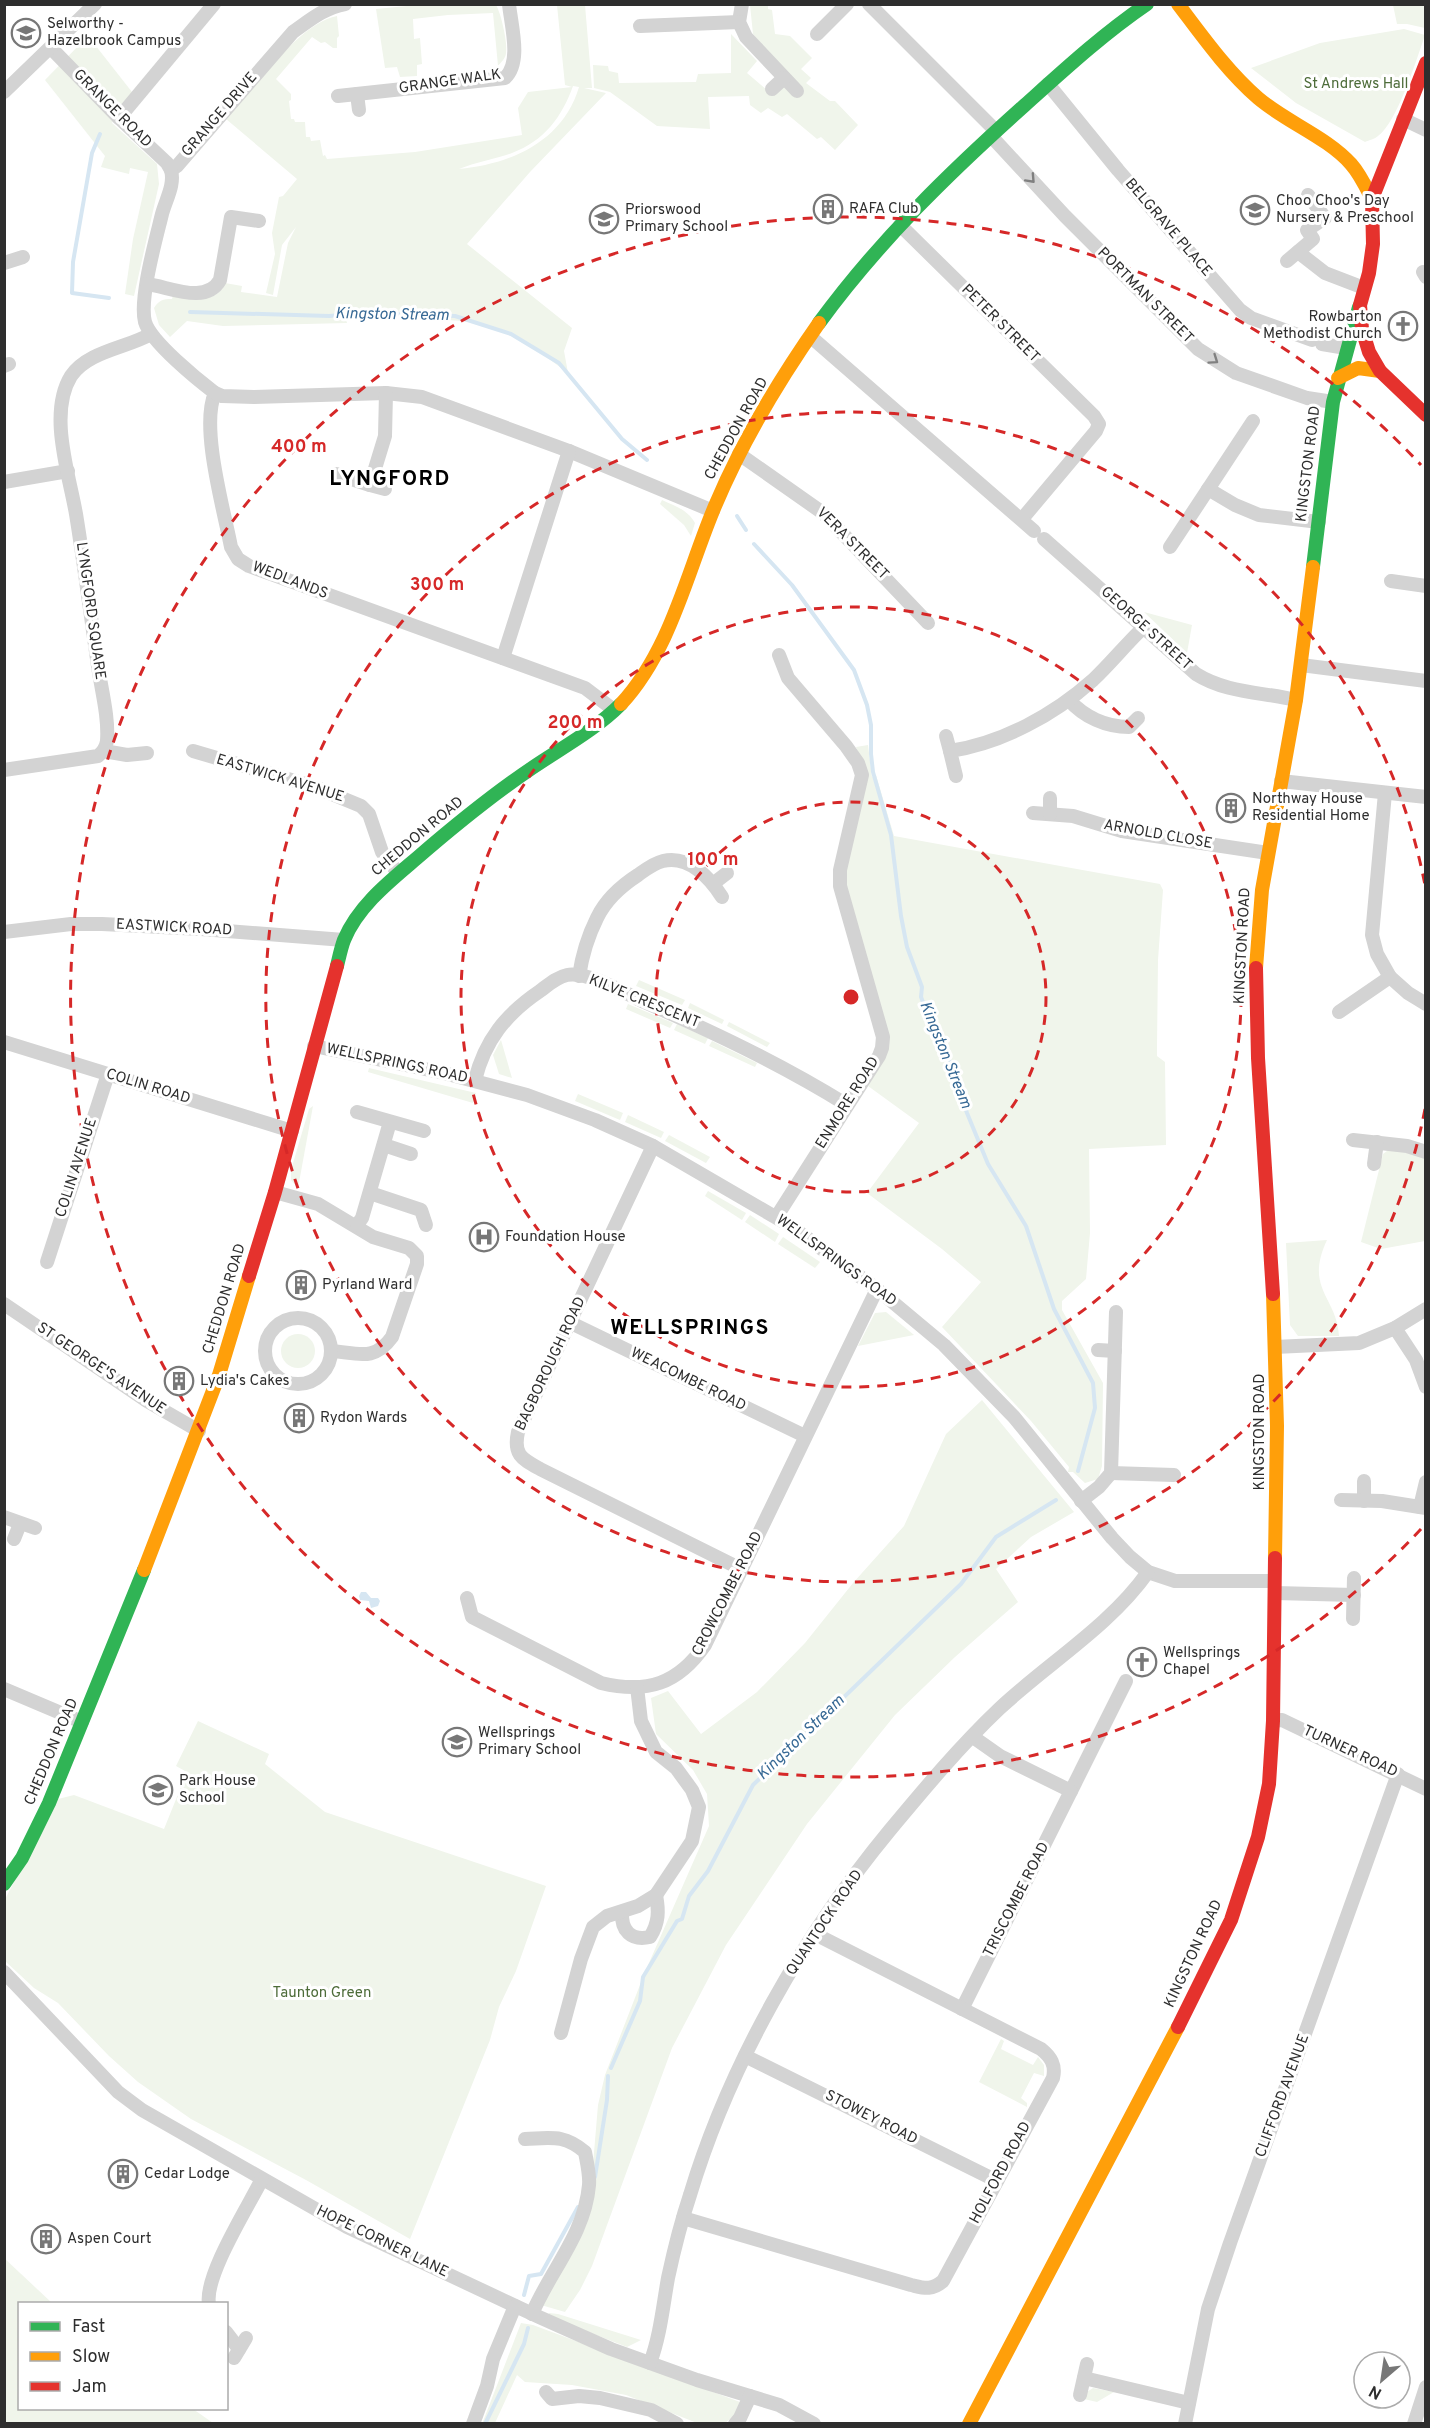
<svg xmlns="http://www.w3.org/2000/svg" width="1430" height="2428" font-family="Overpass,sans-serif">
<rect width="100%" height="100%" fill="#fff"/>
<g fill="#f0f5eb" fill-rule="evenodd">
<path d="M417,5H496C501,13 508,44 506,53C506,58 501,62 498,66L493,13L448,15L413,19L414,39L420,38L422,64L417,65V76L400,77L397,67L385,68L376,9Z"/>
<path d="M557,5H585L592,88H584L606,93L530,172L467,244L572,328L564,351L568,373L522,339L478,322L352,314L346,318L347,323L223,326L187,321L170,337L159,325L154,308C159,300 163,299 172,299L173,295C191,297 217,305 225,283L242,286L241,292L277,297L288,243L296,227L282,245L273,295L266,293L275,254L272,233L279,197L283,196L297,179L226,119C251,91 300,22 337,16L339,36L337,38V48H333L325,42L321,43L312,37L276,79L291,94V100L289,101L291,119H294L295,122H305L306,137H310L311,141L320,140L323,156L325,155L327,159L415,152L522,135L518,108L528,92L572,87L565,85ZM573,86L579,87C563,141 512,164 459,169C476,162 495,159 512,153C544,141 562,117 573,86Z"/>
<path d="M750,5H768V9L772,10L775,34L790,36L812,58L801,69L811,78L806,83L830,101H835L858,125L835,150L821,137L817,139L787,114L782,117L768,108L761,113L750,105L749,96L708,97L710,129L657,126L610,92L594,88L593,65L608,66L609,71L618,73L619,83L696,82L698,74L731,73V34L757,61L747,73L773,95L786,73L753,34Z"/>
<path d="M1393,5H1425V28L1407,24H1397Z"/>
<path d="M1404,29L1425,35C1417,58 1397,123 1378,136C1375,139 1369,140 1365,142L1296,103L1251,68L1320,43Z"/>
<path d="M88,36L132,92L112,123L157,164L159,184L134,296L125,294L133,239L148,172L130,168L129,174L101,167L105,156L45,80Z"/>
<path d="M662,500C675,506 688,510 695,523L691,536L684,525L660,504Z"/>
<path d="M1144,612L1192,625L1187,653Z"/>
<path d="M868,745L872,777L876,775L894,836L1160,884L1163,890L1158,960L1157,1047V1056L1165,1062L1166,1145L1089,1149L1090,1233L1086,1279L1062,1301V1310L1103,1383L1102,1466L1098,1479L1085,1483L1073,1472H1068L1069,1467L1031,1421L942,1327L981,1282L942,1249L867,1193L919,1123L868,1086L885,1057L847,895L845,870L865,773L856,747Z"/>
<path d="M639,980L685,1000L682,1005L636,986Z"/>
<path d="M690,1003L724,1020L722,1024L688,1008Z"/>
<path d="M628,1004L673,1023L670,1028L626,1009Z"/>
<path d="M729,1022L770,1043L767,1047L727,1026Z"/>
<path d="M677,1024L708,1038L705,1044L674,1030Z"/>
<path d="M501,1040L512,1078L499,1074L493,1055Z"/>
<path d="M712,1041L757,1063L755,1067L709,1046Z"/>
<path d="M369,1068L476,1093L473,1103L368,1072Z"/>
<path d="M578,1094L623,1113L620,1120L575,1101Z"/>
<path d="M313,1106L298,1188L291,1180V1170L309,1109Z"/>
<path d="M628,1115L664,1132L661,1138L625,1122Z"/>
<path d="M669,1135L710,1157L706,1163L665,1141Z"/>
<path d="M1396,1150L1425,1157V1241L1381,1249L1361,1242L1383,1154L1387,1151Z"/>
<path d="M708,1191L746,1213L742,1220L705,1196Z"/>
<path d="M750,1215L779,1234L775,1242L745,1222Z"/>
<path d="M783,1237L820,1262L815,1268L778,1244Z"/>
<path d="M1327,1240C1304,1289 1337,1297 1339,1336H1298L1290,1325L1286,1243Z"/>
<path d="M886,1312L914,1335L858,1346L875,1313Z"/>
<circle cx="298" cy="1351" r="17"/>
<path d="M982,1400L1074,1512L1031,1537L996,1569L1018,1602L955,1657L895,1715L807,1824L726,1945L672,2048L592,2266L580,2290L565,2312L541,2305L589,2212L598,2105L605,2075L645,1972L709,1826L707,1794L693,1770L656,1734L651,1698L668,1691L701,1734L757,1692L805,1643L853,1583L904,1526L946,1434Z"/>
<path d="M198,1721L269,1754L265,1764L325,1812L546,1886L516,1971L499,2007L490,2040L410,2239L306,2180L191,2119L138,2082L109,2056L58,2003L34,1988L5,1961L4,1901L58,1799L74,1795L164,1829L185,1777V1771L176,1766Z"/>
<path d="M1001,2039L1004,2041L1001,2049L1033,2065L1038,2057L1044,2065V2076L1034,2073L1021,2098L1027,2103V2107L979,2082Z"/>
<path d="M4,2258L52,2303L20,2304V2408L193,2409L213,2423H5Z"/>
<path d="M549,2313L558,2314L641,2340L627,2347L555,2319L548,2315Z"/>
<path d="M521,2323L533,2325L740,2402L734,2416L725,2423H697L626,2395L572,2385L525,2382L517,2375L495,2423L482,2424Z"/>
<path d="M1093,2388L1114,2392L1097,2402L1084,2399L1087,2392Z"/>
</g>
<path fill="#d6e6f2" d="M361,1592H366L371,1598H378L380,1601L378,1606L371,1608L369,1601L360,1600L359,1596Z"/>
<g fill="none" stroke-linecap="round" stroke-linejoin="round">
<g stroke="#d6e6f2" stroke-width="4">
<path d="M100,134L92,153L73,262L72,293L109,298"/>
<path d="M190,312L329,316L366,313L455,316L511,334L559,363L622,439L647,460"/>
<path d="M737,516L746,530"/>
<path d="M754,544L792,585L854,670L867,705L871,725V754L873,772L891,835L901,916L907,947L922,987L921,997L934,1030L944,1045L967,1113L988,1164L1026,1226L1054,1309L1093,1383L1095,1408L1078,1471"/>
<path d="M611,2068L640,2001L643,1977L677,1921L682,1919L689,1896L708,1871L753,1785L961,1584L996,1537L1056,1500"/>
<path d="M595,2177L607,2100L608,2076"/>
<path d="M524,2295L529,2276L541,2274L578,2207"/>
<path d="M485,2424L524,2344L528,2328"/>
</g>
<g stroke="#d3d3d3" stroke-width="14">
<path d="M345,4C324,8 310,20 293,32L177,166L171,170C175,185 166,199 162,214C156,239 139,299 145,322C151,342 198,380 215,393C200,427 224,510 231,547L238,559L249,566L585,688L614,710"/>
<path d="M742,4L739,22L746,37L797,91"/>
<path d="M869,4L996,131"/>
<path d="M640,26L739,22"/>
<path d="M817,34L847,4"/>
<path d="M51,48L119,118L167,163L171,170"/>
<path d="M1048,84L1118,170L1240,310L1251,318L1312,340"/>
<path d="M772,89L784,78"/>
<path d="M4,92L95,4"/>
<path d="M357,94L359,110"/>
<path d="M338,96L505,78C522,62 511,25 509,4"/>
<path d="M119,118L214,4"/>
<path d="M1403,119L1426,130"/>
<path d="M991,136L1065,216L1198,349L1236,373L1307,398L1333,402"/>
<path d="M900,225L1094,416L1099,424L1096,431L1022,519"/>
<path d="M1298,252L1325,273L1364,288"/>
<path d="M1287,261L1313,239L1307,230L1325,218L1308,195"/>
<path d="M4,263L23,257"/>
<path d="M1423,272L1426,277"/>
<path d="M147,284C170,287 206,305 220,280L231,217L259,221"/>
<path d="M811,337L1034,531"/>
<path d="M1322,344L1346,348"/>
<path d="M4,366L9,364"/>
<path d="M215,393L222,396L254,397L386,393L422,397L569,451L713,511"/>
<path d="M739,454L823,513L928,623"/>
<path d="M336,474L370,485L385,436L386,393"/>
<path d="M4,482L68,471"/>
<path d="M370,485L385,489"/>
<path d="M1208,489L1235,505L1259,515L1319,522"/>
<path d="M1044,539L1196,674C1226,693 1262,692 1296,700"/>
<path d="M1170,547L1253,421"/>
<path d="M1391,581L1426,586"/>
<path d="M503,658L569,451"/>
<path d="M1301,665L1426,681"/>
<path d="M1069,700C1084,717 1106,727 1129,727L1138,718"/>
<path d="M946,736L950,751"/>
<path d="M104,751L127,755L147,753"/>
<path d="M193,751L315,787L361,806L369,814L382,852L398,873"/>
<path d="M4,770L98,756C103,752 106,748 107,741C109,715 100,685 97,659C90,611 84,563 76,514C69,474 48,413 71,376C88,351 127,348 151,334"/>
<path d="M956,776L950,751C1002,743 1054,715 1093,680C1111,663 1126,644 1144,627"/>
<path d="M1281,781L1426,797"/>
<path d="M1385,793L1372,935L1377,954L1390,977"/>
<path d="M1033,813L1073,816L1122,831L1268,853"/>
<path d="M1050,814V798"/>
<path d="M714,883L727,873"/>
<path d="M4,932L71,924H102L201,929L344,940"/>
<path d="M579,976C582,956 588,936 597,918C606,899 621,886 638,875C645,870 654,863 663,861C689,855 710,878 722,897"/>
<path d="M1339,1012L1390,977L1408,993L1426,1004"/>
<path d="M4,1042L292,1131"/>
<path d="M314,1046L444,1073L527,1095L595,1120L653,1146L789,1225L877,1289L944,1345L1014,1417L1112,1538L1130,1557L1148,1572L1175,1581H1274"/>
<path d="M475,1080C485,1040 506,1014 540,991C548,985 557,977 567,975C586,971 623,992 640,1000C713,1032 779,1063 847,1105"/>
<path d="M357,1112L424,1131"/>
<path d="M1353,1140L1407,1146L1426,1152"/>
<path d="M384,1145L411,1154"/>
<path d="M653,1146L518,1432C513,1455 522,1459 540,1469L741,1569"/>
<path d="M1374,1164L1377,1142"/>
<path d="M275,1192L318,1204L373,1237L409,1248L417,1256V1264L392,1337C374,1362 358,1353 332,1351"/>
<path d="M370,1193L421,1210L426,1225"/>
<path d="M777,1216L879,1056L882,1048L883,1037L840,886V870L862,775L858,763L846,746L788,678L779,655"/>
<path d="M357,1225L362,1218L390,1122"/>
<path d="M47,1262L108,1074"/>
<path d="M4,1304L147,1401L199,1431"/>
<circle cx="298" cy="1351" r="33"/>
<path d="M571,1323L805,1436"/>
<path d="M1395,1328L1416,1360L1426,1387"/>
<path d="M1275,1347L1359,1343L1395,1328L1426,1309"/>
<path d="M1098,1350L1115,1351"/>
<path d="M1111,1473L1174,1475"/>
<path d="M1364,1481V1501"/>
<path d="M1341,1500L1382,1501L1426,1508"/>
<path d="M1081,1501L1099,1487L1111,1473L1116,1312"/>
<path d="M1420,1507L1426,1482"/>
<path d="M4,1517L35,1528"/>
<path d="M14,1539L20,1524"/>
<path d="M1275,1593L1354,1595"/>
<path d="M467,1598L472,1617L601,1683C647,1694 678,1684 705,1645L877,1289"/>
<path d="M1353,1619L1354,1578"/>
<path d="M4,1689L82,1722"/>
<path d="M1273,1721L1282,1720L1426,1789"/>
<path d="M1071,1791L1126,1681"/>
<path d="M622,1912C621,1931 631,1941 650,1937C659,1923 659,1911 656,1895"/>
<path d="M4,1972L118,2092L142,2110L347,2227L539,2317L611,2349L697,2380L779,2405L814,2424"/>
<path d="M962,2009L1071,1791L1000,1756L973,1737"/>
<path d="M561,2033L581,1959L593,1927L607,1916L638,1906L656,1895L692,1841L699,1807L692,1790L676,1768L656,1752L641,1721L637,1687"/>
<path d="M745,2056L997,2181"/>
<path d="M525,2139C551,2138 564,2134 585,2152C587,2163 590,2175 589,2185C585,2234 550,2271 532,2314"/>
<path d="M683,2218L911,2285C924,2288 931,2291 943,2281L1053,2078C1056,2065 1051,2057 1041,2049L815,1934"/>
<path d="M209,2304C204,2276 248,2207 262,2179"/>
<path d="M226,2332L239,2349"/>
<path d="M234,2358L246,2338"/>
<path d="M650,2363C660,2337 663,2306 668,2278C674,2250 681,2222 690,2195C729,2065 804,1934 890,1830C925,1788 960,1746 999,1709C1048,1663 1109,1627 1148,1572"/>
<path d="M1084,2378L1189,2403"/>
<path d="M546,2392L552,2399L579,2396L600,2398L651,2410L677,2424"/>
<path d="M1080,2395L1087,2364"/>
<path d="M473,2424L487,2386L493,2359L515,2306"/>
<path d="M735,2424L740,2418L750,2396"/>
<path d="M1185,2424L1208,2309L1230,2243L1398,1774"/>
<path d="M1414,2424L1426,2387"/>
</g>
<g stroke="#30b455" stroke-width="14">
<path d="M819,323C879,241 949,173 1025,105C1064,70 1103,34 1147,4"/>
<path d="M1313,567L1333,402L1359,307"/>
<path d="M337,966C339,958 341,948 344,940C358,906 390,881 417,858C454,826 492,795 532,768C563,747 595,730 621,704"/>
<path d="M4,1884L22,1858L49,1803L144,1570"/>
</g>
<g stroke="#ff9f0a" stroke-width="14">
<path d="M1178,4C1203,37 1227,71 1258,98C1286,122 1327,137 1351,164C1360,174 1366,187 1372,199"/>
<path d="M1338,378L1358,368L1380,371"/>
<path d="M621,704C671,650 687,572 715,506C742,442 779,380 819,323"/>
<path d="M1256,968L1262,890L1296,700L1313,567"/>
<path d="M1273,1294L1277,1426L1275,1558"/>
<path d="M144,1570L219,1375L249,1276"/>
<path d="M969,2424L1178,2027"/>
</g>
<g stroke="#e5322d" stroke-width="14">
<path d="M1426,63L1372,199L1373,244L1369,273L1360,305L1362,329L1369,352L1380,371L1426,415"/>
<path d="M1256,968L1258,1058L1273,1294"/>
<path d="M249,1276L275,1192L337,966"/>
<path d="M1178,2027L1231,1920L1258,1837L1269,1784L1273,1721L1275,1558"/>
</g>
</g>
<defs><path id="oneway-chevron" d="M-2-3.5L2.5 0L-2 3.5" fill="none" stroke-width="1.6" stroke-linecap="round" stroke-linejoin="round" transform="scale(1.5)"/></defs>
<g stroke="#808080">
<use href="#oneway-chevron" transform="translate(1031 179) rotate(47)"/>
<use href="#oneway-chevron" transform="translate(1214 360) rotate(35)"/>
</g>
<g fill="none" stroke="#d62828" stroke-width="3" stroke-dasharray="10 8">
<circle cx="851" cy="997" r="195"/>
<circle cx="851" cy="997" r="390"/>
<path d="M1425 1109A585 585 0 1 1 1425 885"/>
<path d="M1421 1529A780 780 0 1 1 1421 465"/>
</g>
<defs>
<g id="school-ring" transform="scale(1.5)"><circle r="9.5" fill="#fff" stroke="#777" stroke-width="1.5"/><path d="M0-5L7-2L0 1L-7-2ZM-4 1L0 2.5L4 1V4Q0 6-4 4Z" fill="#777"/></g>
<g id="building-ring" transform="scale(1.5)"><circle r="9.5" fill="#fff" stroke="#777" stroke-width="1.5"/><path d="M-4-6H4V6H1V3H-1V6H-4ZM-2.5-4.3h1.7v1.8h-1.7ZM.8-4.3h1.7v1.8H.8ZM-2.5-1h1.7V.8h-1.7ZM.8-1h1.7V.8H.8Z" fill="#777"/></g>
<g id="church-ring" transform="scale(1.5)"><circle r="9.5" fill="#fff" stroke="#777" stroke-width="1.5"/><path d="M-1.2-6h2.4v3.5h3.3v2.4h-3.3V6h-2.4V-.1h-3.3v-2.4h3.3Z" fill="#777"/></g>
<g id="hospital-ring" transform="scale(1.5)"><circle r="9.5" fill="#fff" stroke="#777" stroke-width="1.5"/><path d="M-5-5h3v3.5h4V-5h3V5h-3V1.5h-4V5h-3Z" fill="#777"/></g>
</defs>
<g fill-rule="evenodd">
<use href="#school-ring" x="26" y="33"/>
<use href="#building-ring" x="828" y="209"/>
<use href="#school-ring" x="1255" y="210"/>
<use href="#school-ring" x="604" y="219"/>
<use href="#church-ring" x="1403" y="326"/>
<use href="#building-ring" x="1231" y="808"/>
<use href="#hospital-ring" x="484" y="1237"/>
<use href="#building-ring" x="301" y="1285"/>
<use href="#building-ring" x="179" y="1381"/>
<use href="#building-ring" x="299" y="1418"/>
<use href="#church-ring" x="1142" y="1662"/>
<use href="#school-ring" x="457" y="1742"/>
<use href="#school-ring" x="158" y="1790"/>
<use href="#building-ring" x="123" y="2174"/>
<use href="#building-ring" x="46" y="2239"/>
</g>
<g text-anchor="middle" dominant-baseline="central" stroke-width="6" stroke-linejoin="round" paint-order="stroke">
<g font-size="15" fill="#2e2e2e" stroke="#fff" text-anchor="start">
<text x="47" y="24">Selworthy -<tspan x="47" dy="17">Hazelbrook Campus</tspan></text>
<text x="1276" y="201">Choo Choo's Day<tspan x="1276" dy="17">Nursery &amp; Preschool</tspan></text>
<text x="849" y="209">RAFA Club</text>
<text x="625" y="210">Priorswood<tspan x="625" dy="17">Primary School</tspan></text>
<text x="1382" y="317" text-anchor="end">Rowbarton<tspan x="1382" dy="17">Methodist Church</tspan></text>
<text x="1252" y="799">Northway House<tspan x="1252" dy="17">Residential Home</tspan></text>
<text x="505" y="1237">Foundation House</text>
<text x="322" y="1285">Pyrland Ward</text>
<text x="200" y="1381">Lydia's Cakes</text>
<text x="320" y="1418">Rydon Wards</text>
<text x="1163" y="1653">Wellsprings<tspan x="1163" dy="17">Chapel</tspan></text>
<text x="478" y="1733">Wellsprings<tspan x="478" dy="17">Primary School</tspan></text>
<text x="179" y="1781">Park House<tspan x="179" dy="17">School</tspan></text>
<text x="144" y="2174">Cedar Lodge</text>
<text x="67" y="2239">Aspen Court</text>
</g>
<g font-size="15" fill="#2e2e2e" stroke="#fff">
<text transform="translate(450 82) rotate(-8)">GRANGE WALK</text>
<text transform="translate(112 109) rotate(45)">GRANGE ROAD</text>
<text transform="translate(220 115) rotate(-49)">GRANGE DRIVE</text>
<text transform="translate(1168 228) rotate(49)">BELGRAVE PLACE</text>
<text transform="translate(1145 296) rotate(45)">PORTMAN STREET</text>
<text transform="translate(1000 324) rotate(45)">PETER STREET</text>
<text transform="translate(737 429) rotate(-61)">CHEDDON ROAD</text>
<text transform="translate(1309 464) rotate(-83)">KINGSTON ROAD</text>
<text transform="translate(852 544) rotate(45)">VERA STREET</text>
<text transform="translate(290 581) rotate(21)">WEDLANDS</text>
<text transform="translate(90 611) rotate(82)">LYNGFORD SQUARE</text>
<text transform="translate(1146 629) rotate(42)">GEORGE STREET</text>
<text transform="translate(280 779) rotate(17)">EASTWICK AVENUE</text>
<text transform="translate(1158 835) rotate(10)">ARNOLD CLOSE</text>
<text transform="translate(418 837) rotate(-40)">CHEDDON ROAD</text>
<text transform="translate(174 928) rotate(3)">EASTWICK ROAD</text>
<text transform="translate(1243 946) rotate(-87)">KINGSTON ROAD</text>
<text transform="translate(644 1002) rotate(22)">KILVE CRESCENT</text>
<text transform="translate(397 1064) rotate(12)">WELLSPRINGS ROAD</text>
<text transform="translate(148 1087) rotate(17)">COLIN ROAD</text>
<text transform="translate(848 1103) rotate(-58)">ENMORE ROAD</text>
<text transform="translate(77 1168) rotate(-72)">COLIN AVENUE</text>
<text transform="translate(836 1261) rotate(36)">WELLSPRINGS ROAD</text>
<text transform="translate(225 1299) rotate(-73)">CHEDDON ROAD</text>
<text transform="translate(551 1364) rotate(-65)">BAGBOROUGH ROAD</text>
<text transform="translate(101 1369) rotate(34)">ST GEORGE'S AVENUE</text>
<text transform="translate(688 1380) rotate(26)">WEACOMBE ROAD</text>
<text transform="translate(1260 1432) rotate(-90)">KINGSTON ROAD</text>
<text transform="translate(728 1594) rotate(-63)">CROWCOMBE ROAD</text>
<text transform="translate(52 1752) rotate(-67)">CHEDDON ROAD</text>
<text transform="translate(1350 1752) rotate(25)">TURNER ROAD</text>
<text transform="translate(1017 1900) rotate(-63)">TRISCOMBE ROAD</text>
<text transform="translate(825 1923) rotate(-56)">QUANTOCK ROAD</text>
<text transform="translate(1194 1954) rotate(-65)">KINGSTON ROAD</text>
<text transform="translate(1283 2096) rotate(-70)">CLIFFORD AVENUE</text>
<text transform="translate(871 2118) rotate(27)">STOWEY ROAD</text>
<text transform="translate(1001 2173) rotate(-62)">HOLFORD ROAD</text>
<text transform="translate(382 2242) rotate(26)">HOPE CORNER LANE</text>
</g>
<g font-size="15" fill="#4d6c39" stroke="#fff">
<text x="1356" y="84">St Andrews Hall</text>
<text x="322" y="1993">Taunton Green</text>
</g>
<g font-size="16" font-style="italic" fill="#376995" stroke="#fff">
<text transform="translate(392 315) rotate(1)">Kingston Stream</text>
<text transform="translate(945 1055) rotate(68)">Kingston Stream</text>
<text transform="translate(801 1738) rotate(-44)">Kingston Stream</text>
</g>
<g font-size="21" font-weight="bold" letter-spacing="1.5" fill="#000" stroke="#fff">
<text x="390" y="479">LYNGFORD</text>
<text x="690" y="1328">WELLSPRINGS</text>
</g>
</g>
<circle cx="851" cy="997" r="9" fill="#d62828" stroke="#fff" stroke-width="3"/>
<g font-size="18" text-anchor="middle" font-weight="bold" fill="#d62828" stroke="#fff" stroke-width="6" stroke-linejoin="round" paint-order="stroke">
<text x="299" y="452">400 m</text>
<text x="437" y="590">300 m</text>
<text x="575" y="728">200 m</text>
<text x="713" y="865">100 m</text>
</g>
<rect width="1430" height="2428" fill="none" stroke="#2e2e2e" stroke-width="12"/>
<rect x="18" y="2302" width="210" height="108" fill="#ffffff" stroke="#ababab" stroke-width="1.5"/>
<rect x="30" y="2322" width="30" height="9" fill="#30b455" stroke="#ababab" stroke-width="1.5"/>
<text x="72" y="2332" font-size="18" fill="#2e2e2e">Fast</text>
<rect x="30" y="2352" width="30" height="9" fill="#ff9f0a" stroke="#ababab" stroke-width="1.5"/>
<text x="72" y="2362" font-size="18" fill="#2e2e2e">Slow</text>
<rect x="30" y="2382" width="30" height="9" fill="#e5322d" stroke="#ababab" stroke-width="1.5"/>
<text x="72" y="2392" font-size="18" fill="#2e2e2e">Jam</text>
<g transform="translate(1382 2380) rotate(209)"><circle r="28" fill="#ffffff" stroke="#ababab" stroke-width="1.5"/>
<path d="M0-4.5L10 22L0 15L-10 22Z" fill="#777777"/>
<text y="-9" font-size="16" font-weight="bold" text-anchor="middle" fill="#2e2e2e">N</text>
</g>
</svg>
